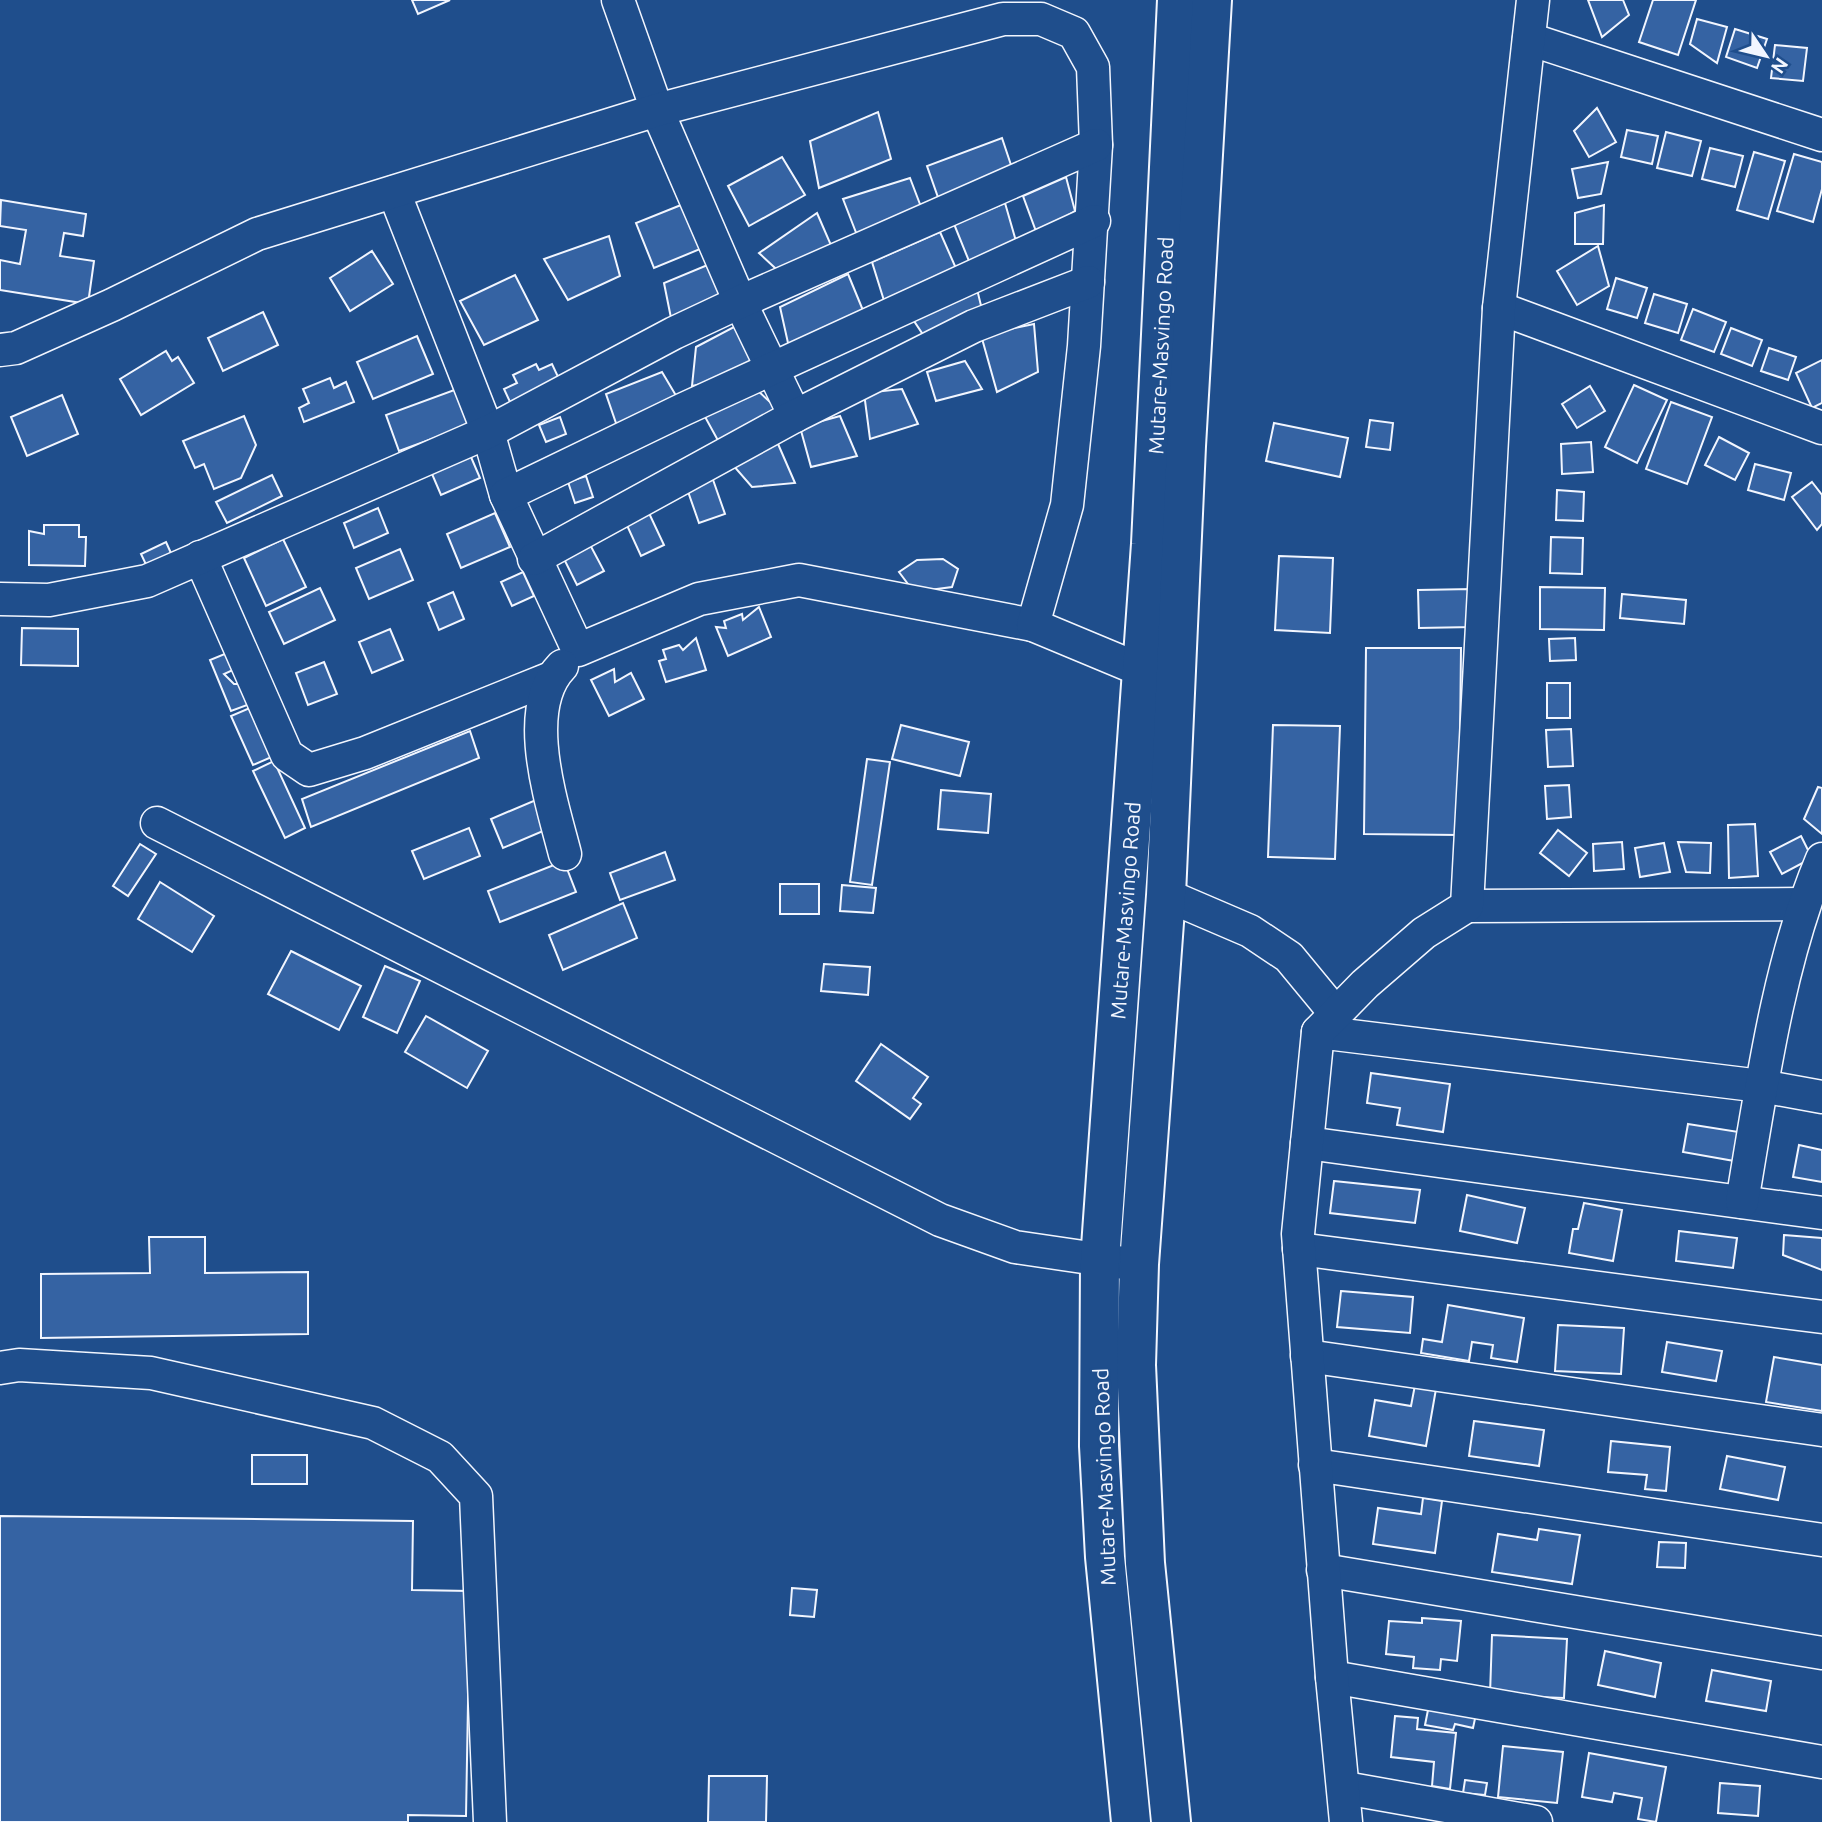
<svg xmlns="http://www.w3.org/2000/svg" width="1822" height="1822" font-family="Ubuntu,sans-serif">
<rect width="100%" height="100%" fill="#1f4e8c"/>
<g fill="#3563a3" stroke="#f2f6ff" stroke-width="2">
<path d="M412,0H450L418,14Z"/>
<path d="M1588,0H1623L1629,15L1602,37Z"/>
<path d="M1653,0H1696L1678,55L1639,42Z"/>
<path d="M1697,19L1727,27L1717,63L1690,44Z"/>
<path d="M1735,29L1767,39L1757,68L1726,57Z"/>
<path d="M1775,45L1807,48L1803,81L1771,78Z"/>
<path d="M1597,108L1616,142L1589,157L1574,131Z"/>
<path d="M878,112L891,159L819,188L810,141Z"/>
<path d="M1627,130L1658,136L1652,164L1621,157Z"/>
<path d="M1666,132L1701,141L1692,176L1657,168Z"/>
<path d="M1002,138L1016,180L940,203L927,166Z"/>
<path d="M1710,148L1743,156L1735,187L1702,179Z"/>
<path d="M1754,152L1785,161L1768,219L1737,210Z"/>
<path d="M1794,154L1822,162V189L1813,222L1777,211Z"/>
<path d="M782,157L805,195L749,226L728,186Z"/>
<path d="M1608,162L1601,194L1578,198L1572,169Z"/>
<path d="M1066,177L1075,211L1037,234L1023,196Z"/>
<path d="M910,178L926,220L862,248L843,199Z"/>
<path d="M696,199L705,247L654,268L636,223Z"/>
<path d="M1,200L86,214L83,236L64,233L60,256L94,261L88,304L0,290V260L20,264L26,230L0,226Z"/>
<path d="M1005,203L1020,255L971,266L954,224Z"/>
<path d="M1604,205L1603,244H1575V213Z"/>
<path d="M817,213L837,259L788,280L759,253Z"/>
<path d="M940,232L962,282L886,307L872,262Z"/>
<path d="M609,236L620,276L568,300L544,259Z"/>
<path d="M1598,246L1609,286L1577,305L1557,271Z"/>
<path d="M372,251L393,284L350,311L330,278Z"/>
<path d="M722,259L727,308L674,333L664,283Z"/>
<path d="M848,274L869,325L790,352L780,307Z"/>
<path d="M515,275L538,320L484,345L460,301Z"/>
<path d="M1616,278L1647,288L1637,318L1607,309Z"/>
<path d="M976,285L985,322L926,339L914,321Z"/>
<path d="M1654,294L1687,304L1678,333L1645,323Z"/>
<path d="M1693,309L1726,322L1714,352L1681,340Z"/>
<path d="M263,312L278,345L223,371L208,338Z"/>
<path d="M749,319L774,369L692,386L696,347Z"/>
<path d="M1034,324L1038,372L997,392L981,335Z"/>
<path d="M1731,328L1762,340L1752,366L1721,354Z"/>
<path d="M417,336L433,374L373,399L357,362Z"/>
<path d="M1769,348L1796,357L1788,380L1761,371Z"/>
<path d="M166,351L172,361L178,357L194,383L141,415L120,379Z"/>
<path d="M1822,360V403L1812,408L1796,373Z"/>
<path d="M965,361L982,389L936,401L927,372Z"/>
<path d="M536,364L539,370L552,364L560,381L511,404L504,389L517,383L513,375Z"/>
<path d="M662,372L684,409L617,426L606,394Z"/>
<path d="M330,378L334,388L346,382L354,402L304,422L299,408L309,403L303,389Z"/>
<path d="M1634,385L1667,400L1637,463L1605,447Z"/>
<path d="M1590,386L1605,411L1577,428L1562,404Z"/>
<path d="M457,389L470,425L399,451L386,415Z"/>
<path d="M756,389L782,413L721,446L704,415Z"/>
<path d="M902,389L918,424L870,439L864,393Z"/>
<path d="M62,395L78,434L27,456L11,417Z"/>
<path d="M1671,402L1712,417L1687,484L1646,469Z"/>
<path d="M244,416L256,445L241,478L214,489L204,464L195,468L183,441Z"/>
<path d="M840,416L857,456L811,467L800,427Z"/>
<path d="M560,417L566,434L546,442L539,425Z"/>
<path d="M1370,420L1393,423L1390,450L1366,447Z"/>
<path d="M1274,423L1348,438L1340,477L1266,461Z"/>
<path d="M775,437L795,483L752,487L732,464Z"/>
<path d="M1719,437L1749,453L1735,480L1705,465Z"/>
<path d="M1591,442L1593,472L1562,474L1561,444Z"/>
<path d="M465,443L480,478L441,495L426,460Z"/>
<path d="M1755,464L1791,473L1784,500L1748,490Z"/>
<path d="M711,474L725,514L699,523L685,483Z"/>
<path d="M272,475L282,496L227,523L216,502Z"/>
<path d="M586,476L593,497L575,503L568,482Z"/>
<path d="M1812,482L1822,495V524L1817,530L1792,497Z"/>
<path d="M1557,490L1584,492L1583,521L1556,520Z"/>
<path d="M378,508L388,533L354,548L344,523Z"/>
<path d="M648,511L664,545L641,556L625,521Z"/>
<path d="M495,513L510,547L461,568L447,534Z"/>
<path d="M44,525H79V537H86L85,566L29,565V531L44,534Z"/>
<path d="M1551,537L1583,538L1582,574L1550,573Z"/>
<path d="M283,539L306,587L266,606L244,558Z"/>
<path d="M587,539L604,571L577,585L561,553Z"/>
<path d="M166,542L175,562L150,573L141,554Z"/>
<path d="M400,549L413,580L369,599L356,568Z"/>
<path d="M1279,556L1333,558L1330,633L1275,630Z"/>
<path d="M943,559L958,569L952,587L914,592L899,572L917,560Z"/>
<path d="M523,572L534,596L512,606L501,582Z"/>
<path d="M1540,587L1605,588L1604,630L1540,629Z"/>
<path d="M320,588L335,620L284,644L269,612Z"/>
<path d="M1472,589L1473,627L1419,628L1418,590Z"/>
<path d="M453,592L464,619L439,630L428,603Z"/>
<path d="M1622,594L1686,600L1684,624L1620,618Z"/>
<path d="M759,607L771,637L728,656L716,627L726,628L724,621L742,614L743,620Z"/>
<path d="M22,628L78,629V666L21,665Z"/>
<path d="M390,629L403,660L372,673L359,642Z"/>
<path d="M696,638L706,670L666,682L659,661L666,659L663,650L679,645L683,650Z"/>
<path d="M1575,638L1576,660L1550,661L1549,639Z"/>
<path d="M1366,648H1461L1459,835L1364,834Z"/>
<path d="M227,653L233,670L224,674L234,684H241L250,704L231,711L210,660Z"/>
<path d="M324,662L337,694L308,705L296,673Z"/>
<path d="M614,669L615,682L631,673L644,699L609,716L591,680Z"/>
<rect x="1547" y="683" width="23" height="35"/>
<path d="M252,707L274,756L253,765L231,716Z"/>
<path d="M901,725L969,742L960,776L892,759Z"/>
<path d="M1273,725L1340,726L1335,859L1268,857Z"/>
<path d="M1571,729L1573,766L1548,767L1546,730Z"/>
<path d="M470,731L479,758L311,827L302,799Z"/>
<path d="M867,759L890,762L872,885L850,882Z"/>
<path d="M274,761L305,828L285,838L253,771Z"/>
<path d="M1569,785L1571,817L1547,819L1545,786Z"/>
<path d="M1818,787L1822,788V834L1804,819Z"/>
<path d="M941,790L991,794L988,833L938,829Z"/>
<path d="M550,794L562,823L503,848L491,819Z"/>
<path d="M1755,824L1758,876L1729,878L1728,825Z"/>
<path d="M469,828L480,856L424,879L412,851Z"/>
<path d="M1558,830L1587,853L1569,876L1540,853Z"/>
<path d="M1801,836L1812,858L1782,874L1770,852Z"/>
<path d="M1622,842L1624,869L1594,871L1593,844Z"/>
<path d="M1678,842L1711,843L1710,873L1686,872Z"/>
<path d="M1664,843L1670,872L1640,877L1635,848Z"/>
<path d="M140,844L156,854L128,896L113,886Z"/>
<path d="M665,852L675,880L620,900L610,873Z"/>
<path d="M564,861L576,892L500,922L488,891Z"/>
<path d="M160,882L214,916L192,952L138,919Z"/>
<rect x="780" y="884" width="39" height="30"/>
<path d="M842,885L876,888L873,913L840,911Z"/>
<path d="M623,903L637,938L563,970L549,935Z"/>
<path d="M291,951L361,986L339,1030L268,994Z"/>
<path d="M824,964L870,967L868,995L821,991Z"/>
<path d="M385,966L420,981L397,1033L363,1017Z"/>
<path d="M426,1016L488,1051L467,1088L405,1052Z"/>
<path d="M881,1044L928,1077L913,1098L921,1104L910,1119L856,1081Z"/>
<path d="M1371,1073L1450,1084L1443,1132L1397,1125L1400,1108L1367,1103Z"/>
<path d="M1688,1124L1745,1133L1740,1162L1683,1152Z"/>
<path d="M1799,1145L1822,1150V1182L1793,1177Z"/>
<path d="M1334,1181L1420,1190L1415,1223L1330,1213Z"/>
<path d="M1467,1195L1525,1208L1517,1243L1460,1231Z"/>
<path d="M1584,1203L1622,1210L1613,1261L1569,1253L1573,1229H1578Z"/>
<path d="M1679,1231L1737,1238L1733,1268L1676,1261Z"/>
<path d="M1784,1235L1822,1238V1270L1783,1255Z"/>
<path d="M149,1237H205V1273L308,1272V1334L41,1338V1274L150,1273Z"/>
<path d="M1341,1291L1413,1297L1410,1333L1337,1327Z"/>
<path d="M1448,1305L1524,1318L1517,1362L1491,1358L1493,1345L1472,1342L1469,1361L1421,1353L1423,1339L1442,1342Z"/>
<path d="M1558,1325L1624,1328L1621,1374L1555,1371Z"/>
<path d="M1667,1342L1722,1351L1716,1381L1662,1372Z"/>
<path d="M1774,1357L1822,1365V1411L1766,1402Z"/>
<path d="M1415,1385L1436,1389L1426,1446L1369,1436L1375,1400L1411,1406Z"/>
<path d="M1474,1421L1544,1430L1539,1466L1469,1456Z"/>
<path d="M1611,1441L1670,1447L1666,1491L1645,1489L1647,1475L1608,1472Z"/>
<rect x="252" y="1455" width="55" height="29"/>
<path d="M1727,1456L1785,1467L1778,1500L1720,1489Z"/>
<path d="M1423,1498L1442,1501L1435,1553L1373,1544L1378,1508L1421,1514Z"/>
<path d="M0,1516L413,1521L412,1590L470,1591L466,1816L408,1815V1822H0Z"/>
<path d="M1539,1529L1580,1535L1572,1584L1492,1572L1498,1534L1537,1540Z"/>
<path d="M1659,1542L1686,1543L1685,1568L1657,1567Z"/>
<path d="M792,1588L817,1590L814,1617L790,1615Z"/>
<path d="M1422,1618L1461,1621L1457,1661L1441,1659L1440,1670L1413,1668L1414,1657L1386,1654L1389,1621L1422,1623Z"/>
<path d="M1492,1635L1567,1639L1564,1698L1490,1695Z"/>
<path d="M1605,1651L1661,1663L1655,1697L1598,1685Z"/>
<path d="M1712,1670L1771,1681L1766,1711L1706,1701Z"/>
<path d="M1429,1705L1476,1714L1473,1728L1455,1724L1453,1730L1425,1725Z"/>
<path d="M1395,1716L1418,1718L1417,1729L1456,1733L1450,1789L1432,1786L1434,1762L1391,1757Z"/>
<path d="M1503,1746L1563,1752L1557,1803L1498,1797Z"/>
<path d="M1589,1753L1666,1767L1656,1822L1638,1819L1642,1798L1614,1793L1612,1802L1582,1797Z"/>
<path d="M709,1776H767L766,1822H708Z"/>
<path d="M1465,1780L1487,1783L1485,1795L1463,1793Z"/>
<path d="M1720,1783L1760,1786L1758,1816L1718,1813Z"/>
</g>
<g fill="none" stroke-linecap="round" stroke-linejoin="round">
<g stroke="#f2f6ff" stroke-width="35">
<g id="minor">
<path d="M618,0L657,110L740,302L795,416"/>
<path d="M1529,39L1822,135"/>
<path d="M394,192L488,432L506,495L578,650L699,599L799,580L1033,625"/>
<path d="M1499,308L1822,428"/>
<path d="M0,350L16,348L112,305L257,234L657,110L1003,19H1041L1074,33L1093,67L1096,145L1084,346L1067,505L1033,625L1141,670"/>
<path d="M506,495L684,409L1094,221"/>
<path d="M200,557L287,755L309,770L365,753L551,678"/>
<path d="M534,559L795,416L974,326L1088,282"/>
<path d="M0,599L49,600L147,581L488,432L674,333L740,302L1096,145"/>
<path d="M562,666C520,709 552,803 565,854"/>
<path d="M157,823L940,1220L1015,1247L1124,1263"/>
<path d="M1166,895L1250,931L1289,957L1336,1014"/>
<path d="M1467,906L1803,904"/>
<path d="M1318,1032L1761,1086L1822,1097"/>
<path d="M1307,1143L1822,1213"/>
<path d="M1742,1202C1761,1090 1778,963 1822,859"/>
<path d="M1299,1249L1822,1317"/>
<path d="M1307,1356L1822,1430"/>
<path d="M0,1368L19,1365L151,1373L373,1423L440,1457L476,1496L490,1822"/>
<path d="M1315,1465L1822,1540"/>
<path d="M1323,1570L1822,1653"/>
<path d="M1332,1677L1822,1762"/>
<path d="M1345,1788L1536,1822"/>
<path d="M1346,1822L1332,1677L1298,1234L1318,1032L1365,984L1424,933L1467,906L1499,308L1533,0"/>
</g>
</g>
<g stroke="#f2f6ff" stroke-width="42">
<g id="highway">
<path id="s1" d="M1131,1822L1105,1557L1099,1446L1100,1261L1151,544L1177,0"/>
<path d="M1171,1822L1145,1563L1136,1365L1139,1264L1166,895L1186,446L1212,0"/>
</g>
</g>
<use href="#minor" stroke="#1f4e8c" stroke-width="32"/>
<use href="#highway" stroke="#1f4e8c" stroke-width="38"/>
</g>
<g text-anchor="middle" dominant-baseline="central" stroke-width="5" stroke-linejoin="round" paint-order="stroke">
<g font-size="21" fill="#f2f6ff" stroke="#1f4e8c">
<text stroke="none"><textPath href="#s1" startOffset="1480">Mutare-Masvingo Road</textPath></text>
<text stroke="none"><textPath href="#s1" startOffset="914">Mutare-Masvingo Road</textPath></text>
<text transform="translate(1104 1477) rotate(-92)">Mutare-Masvingo Road</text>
</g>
</g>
<g transform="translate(1766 56) rotate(125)" stroke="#1f4e8c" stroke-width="5" paint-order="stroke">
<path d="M0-5L12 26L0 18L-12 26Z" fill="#f2f6ff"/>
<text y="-10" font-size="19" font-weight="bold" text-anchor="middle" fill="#f2f6ff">N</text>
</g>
</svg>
